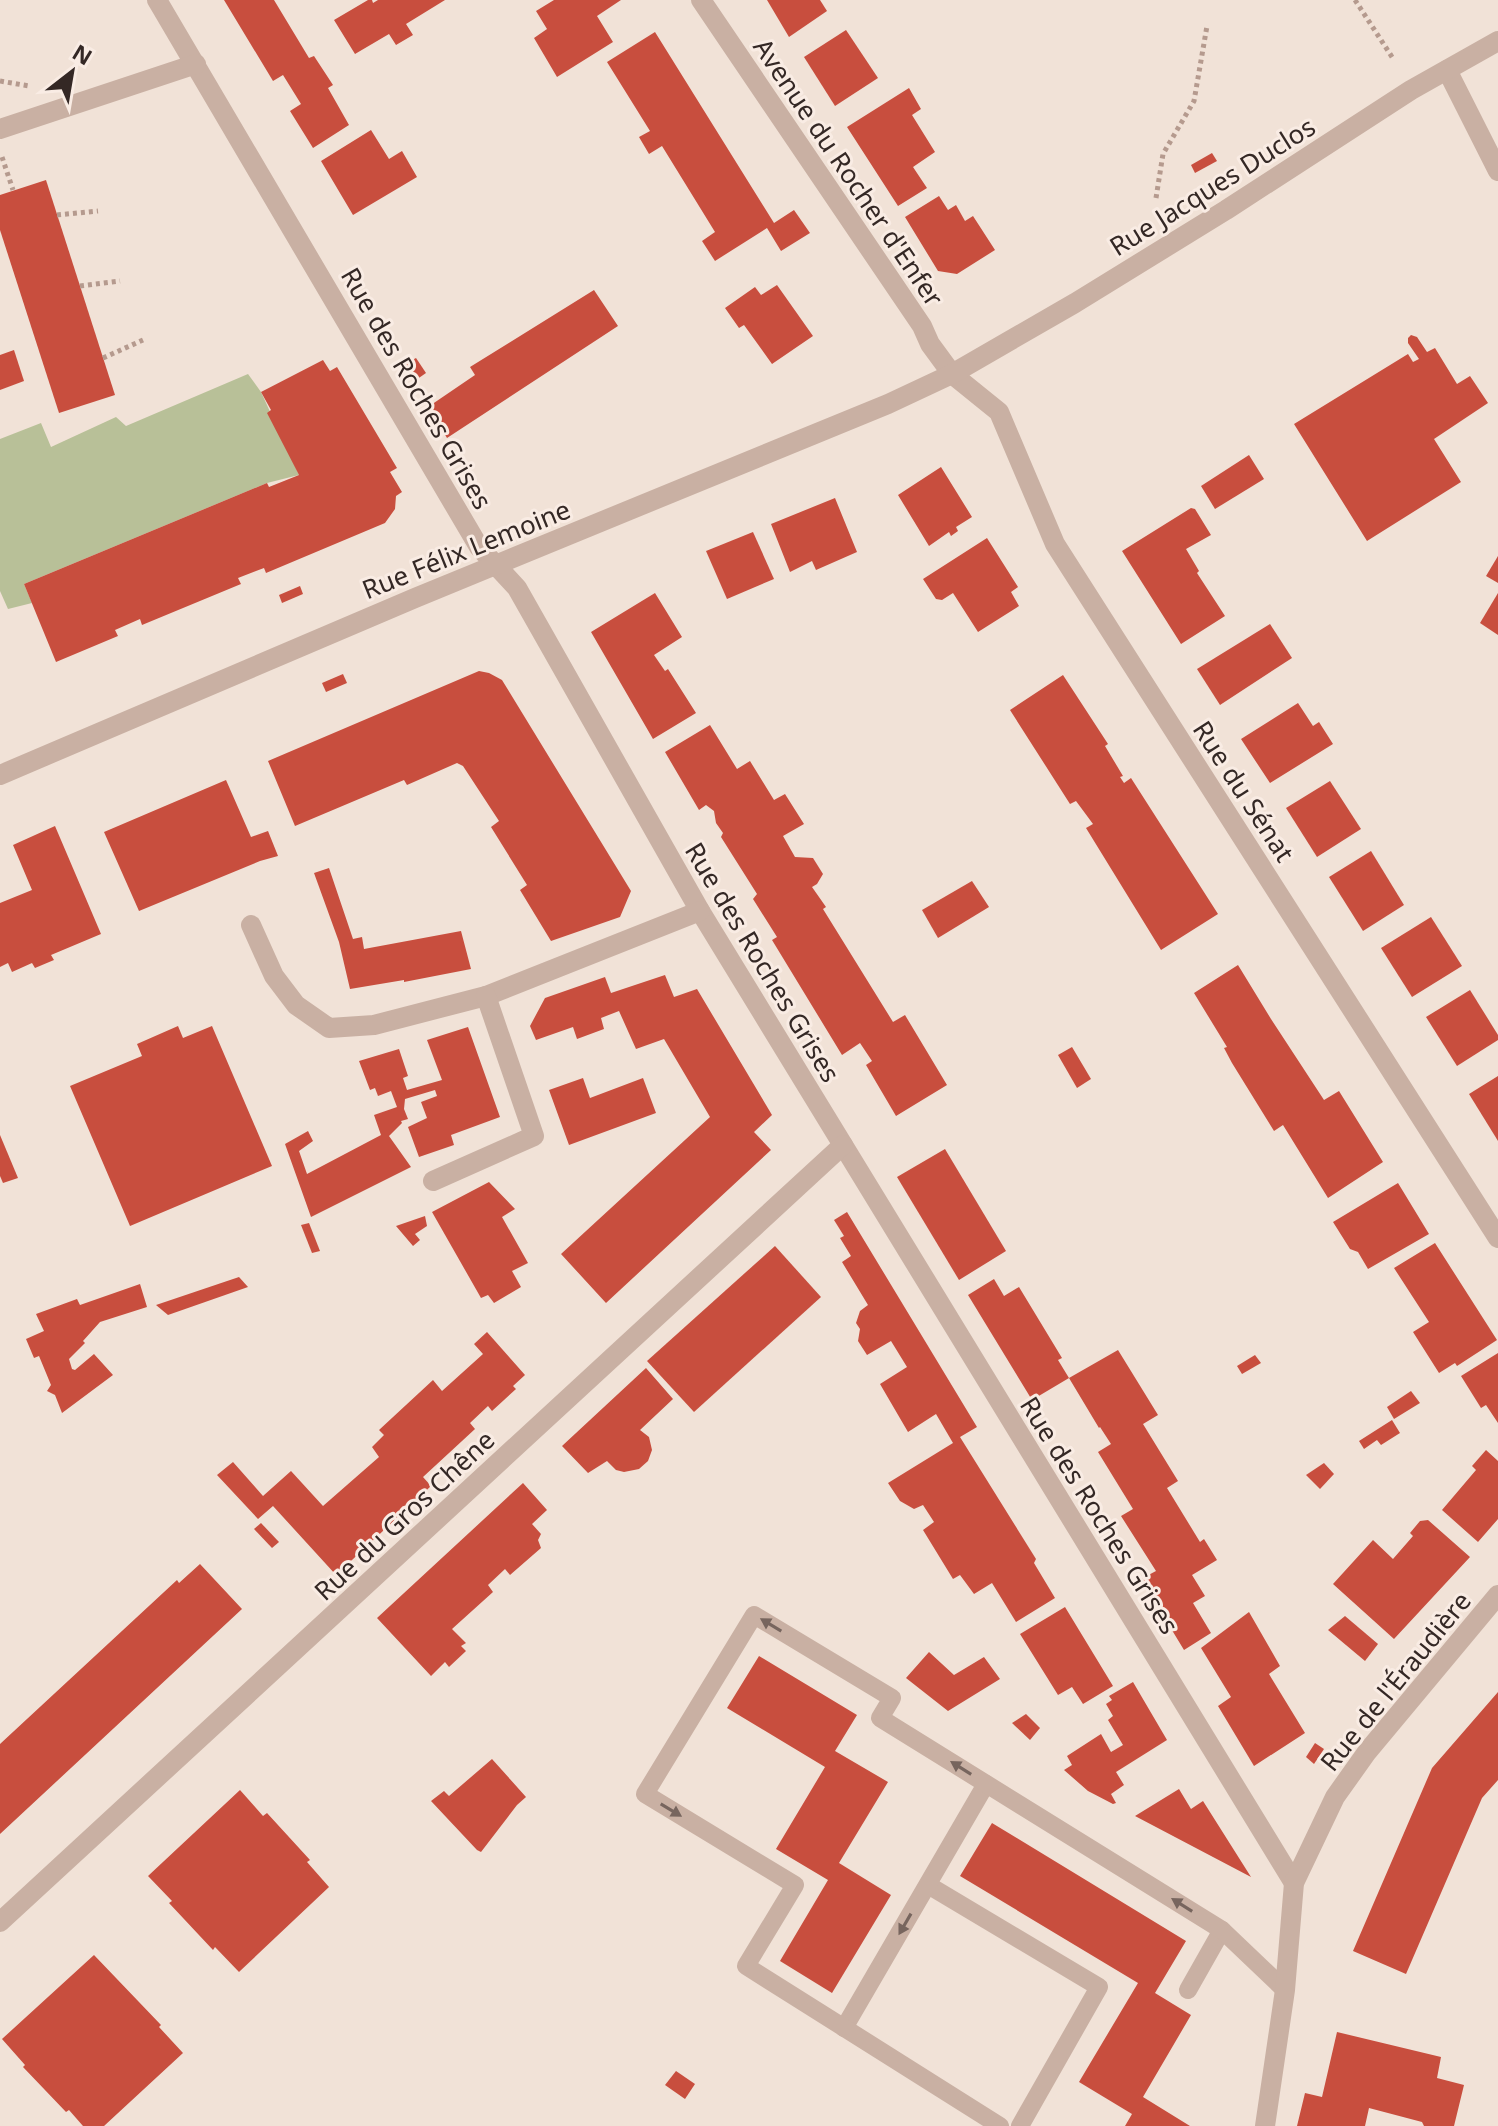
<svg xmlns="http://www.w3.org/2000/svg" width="1498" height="2126" font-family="'Noto Sans',sans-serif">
<rect width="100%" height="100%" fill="#f1e2d7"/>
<path fill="#b8c098" d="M248,374L261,392L299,475L267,483L24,584L32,603L8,609L0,591V439L41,423L51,447L116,417L126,426Z"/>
<g fill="#c84e3e">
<path d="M224,0H274L309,58L314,56L333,85L328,88L349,125L313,148L290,111L301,104L283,75L273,81Z"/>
<path d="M368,0H372L373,3L378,0H445L406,24L413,35L396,45L389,34L355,54L334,20Z"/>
<path d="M554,0H621L597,16L613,42L557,77L534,38L547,29L536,11Z"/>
<path d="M767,0H820L827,11L789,37Z"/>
<path d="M846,30L878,78L835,106L804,57Z"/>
<path d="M655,32L774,223L794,210L810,233L781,251L767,228L715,261L702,241L715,232L662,146L649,154L639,137L650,131L607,62Z"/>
<path d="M909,88L921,109L912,115L935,152L913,167L927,188L898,206L847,127Z"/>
<path d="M371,130L389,159L402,151L417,177L353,215L321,161Z"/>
<path d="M1212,153L1217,161L1195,173L1191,165Z"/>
<path d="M46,180L115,395L59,413L0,230V195Z"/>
<path d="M939,196L948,210L956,205L965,221L973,216L995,250L957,274L938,271L905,217Z"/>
<path d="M777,285L813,336L772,364L744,325L739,328L725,308L755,287L761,295Z"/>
<path d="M594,290L618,326L447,438L428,407L475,375L470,367Z"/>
<path d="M1411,335L1417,337L1427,352L1435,348L1457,384L1470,376L1488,403L1434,439L1461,482L1367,541L1294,424L1408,354L1413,362L1419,359L1408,343V338Z"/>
<path d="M14,350L24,381L0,390V355Z"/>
<path d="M416,358L426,373L413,382L403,365Z"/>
<path d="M323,360L330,371L337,367L397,468L390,472L402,492L396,496L395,509L385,523L266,573L264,568L238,578L241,584L142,625L140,619L115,630L118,636L56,662L24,584L267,483L269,487L299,475L267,413L271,410L261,392Z"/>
<path d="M1249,455L1264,479L1215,509L1201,486Z"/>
<path d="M941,467L972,517L956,527L958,531L951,536L949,532L929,546L898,495Z"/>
<path d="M835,498L857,552L816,570L812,561L790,572L771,524Z"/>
<path d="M1191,508L1195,509L1211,535L1186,549L1199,571L1197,573L1225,616L1181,644L1122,551Z"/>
<path d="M753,532L774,579L727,599L706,551Z"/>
<path d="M987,538L1018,587L1011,592L1019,606L978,632L953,593L942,600L936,599L923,579Z"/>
<path d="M1498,556V583L1486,576Z"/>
<path d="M300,586L303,594L282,603L279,595Z"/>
<path d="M655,593L682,637L654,655L665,671L668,669L696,713L653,739L591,632Z"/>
<path d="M1498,593V635L1480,623Z"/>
<path d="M1270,624L1292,658L1220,705L1197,669Z"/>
<path d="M479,671L489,673L502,680L631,891L620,917L551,941L520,890L527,885L491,827L499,821L463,766L457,763L407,785L404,780L295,826L268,761Z"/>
<path d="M343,674L347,683L326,692L322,683Z"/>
<path d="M1063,675L1108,744L1105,746L1123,776L1120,777L1124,783L1131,778L1218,914L1161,950L1086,828L1093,824L1076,801L1070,804L1010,710Z"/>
<path d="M1298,703L1313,726L1319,722L1333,744L1270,783L1241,739Z"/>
<path d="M710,725L737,769L750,761L774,800L785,794L804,824L783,836L795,857L813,858L823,874L817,884L812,887L826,907L823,909L893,1022L905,1015L947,1085L896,1116L866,1065L872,1061L860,1043L842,1055L772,940L777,937L753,899L757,894L721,837L723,833L716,823L714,811L706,805L699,810L665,752Z"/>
<path d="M226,780L251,837L268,831L278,856L260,861L139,911L104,832Z"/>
<path d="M1330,781L1361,829L1317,857L1286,808Z"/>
<path d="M55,826L101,934L51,955L54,960L35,968L32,963L12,972L8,963L0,967V903L32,890L13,845Z"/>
<path d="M1371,851L1404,905L1363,931L1329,877Z"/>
<path d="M329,868L353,939L362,937L364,949L461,931L471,969L404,982V980L350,989L339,942L314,873Z"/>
<path d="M972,881L989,907L938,938L922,910Z"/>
<path d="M1431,917L1462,966L1412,997L1381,948Z"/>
<path d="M1238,965L1271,1019L1324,1100L1339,1091L1383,1162L1328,1198L1283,1125L1274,1131L1232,1063L1224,1048L1227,1047L1194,993Z"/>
<path d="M665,975L674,997L697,989L772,1115L754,1132L771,1150L606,1303L561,1254L710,1117L664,1039L636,1049L619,1011L601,1018L604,1029L577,1039L573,1027L536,1040L530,1026L545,998L605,977L611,993Z"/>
<path d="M1470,990L1498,1035V1040L1457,1066L1426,1017Z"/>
<path d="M178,1026L183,1038L212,1026L272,1166L130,1226L70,1086L142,1056L137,1044Z"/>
<path d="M468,1027L500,1117L451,1135L454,1145L419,1157L408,1127L427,1118L421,1102L437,1096L435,1090L405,1099L404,1109L408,1119L401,1121L402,1123L389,1136L411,1167L311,1217L285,1144L308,1131L313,1141L299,1151L307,1174L381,1135L374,1115L397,1107L391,1091L378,1096L375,1088L370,1090L359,1061L399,1049L408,1076L403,1078L407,1090L442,1080L427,1040Z"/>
<path d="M1072,1047L1091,1079L1077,1088L1058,1055Z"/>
<path d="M1498,1076V1141L1469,1094Z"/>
<path d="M583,1078L590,1098L643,1078L656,1113L569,1145L549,1090Z"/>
<path d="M0,1135L18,1178L3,1183L0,1176Z"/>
<path d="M945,1149L1006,1251L959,1280L897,1177Z"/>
<path d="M489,1182L515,1209L502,1217L528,1263L512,1271L521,1287L494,1303L488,1295L481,1298L432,1212Z"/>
<path d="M1398,1183L1429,1234L1368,1269L1358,1252L1350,1249L1333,1222Z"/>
<path d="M847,1212L977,1427L960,1437L1036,1559L1034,1563L1055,1598L1016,1622L992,1583L974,1594L960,1575L953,1579L923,1530L934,1522L923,1505L914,1509L900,1501L888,1483L953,1443L936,1414L908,1432L880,1384L907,1367L891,1341L867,1355L858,1341L860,1329L856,1323L860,1311L868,1305L842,1262L851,1256L840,1238L844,1236L834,1220Z"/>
<path d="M425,1216L427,1226L415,1234L420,1240L413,1246L396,1226Z"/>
<path d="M309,1223L320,1251L312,1253L301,1225Z"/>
<path d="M1435,1243L1497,1340L1457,1366L1455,1363L1439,1373L1413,1332L1429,1322L1394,1268Z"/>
<path d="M775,1246L821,1297L694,1412L647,1361Z"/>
<path d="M239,1277L248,1287L168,1315L156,1305Z"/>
<path d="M994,1279L1004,1296L1019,1287L1062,1358L1058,1360L1069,1378L1032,1400L968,1295Z"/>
<path d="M140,1284L147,1307L100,1322L83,1341L85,1343L69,1359L72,1369L75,1370L94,1354L113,1375L62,1413L55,1395L47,1391L51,1385L39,1356L34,1358L26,1339L44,1331L36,1314L77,1299L80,1305Z"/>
<path d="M487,1332L525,1375L513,1386L516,1389L492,1411L488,1406L470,1423L475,1429L423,1477L431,1486L336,1575L273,1506L258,1519L217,1475L233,1462L263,1496L291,1471L323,1506L379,1457L372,1447L384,1435L379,1430L433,1380L442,1391L483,1354L474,1344Z"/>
<path d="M1118,1350L1158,1415L1143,1424L1178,1481L1167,1488L1200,1542L1204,1539L1217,1560L1192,1575L1205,1596L1193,1603L1211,1633L1184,1650L1141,1579L1156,1571L1121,1516L1133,1509L1098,1452L1111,1444L1100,1427L1099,1428L1069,1378Z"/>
<path d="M1498,1353V1423L1486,1405L1481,1408L1461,1376Z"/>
<path d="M1255,1355L1261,1363L1242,1374L1237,1366Z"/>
<path d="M646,1368L673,1399L640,1430L649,1437L652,1450L648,1461L639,1469L624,1472L616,1470L607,1461L588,1473L562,1446Z"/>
<path d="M1411,1391L1420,1403L1394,1419L1387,1407Z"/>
<path d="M1392,1420L1400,1433L1381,1445L1377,1440L1364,1449L1359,1441Z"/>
<path d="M1486,1450L1498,1461V1519L1478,1542L1442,1510L1476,1470L1472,1466Z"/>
<path d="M1324,1463L1334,1474L1320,1489L1306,1475Z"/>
<path d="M523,1483L547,1510L532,1524L541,1534L538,1540L541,1548L510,1575L505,1569L488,1585L493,1592L452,1629L466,1643L461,1646L466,1651L449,1667L445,1662L431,1676L377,1618Z"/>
<path d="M1428,1520L1470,1557L1394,1639L1333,1584L1373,1540L1393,1559L1413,1536L1410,1533L1420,1521Z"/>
<path d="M261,1523L279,1542L272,1548L254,1529Z"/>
<path d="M200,1564L242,1609L0,1834V1744L177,1580L179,1583Z"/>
<path d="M1065,1607L1113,1686L1083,1704L1072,1687L1058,1695L1020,1634Z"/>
<path d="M1249,1612L1280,1666L1269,1674L1305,1733L1254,1766L1218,1706L1231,1697L1201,1648Z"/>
<path d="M1345,1616L1378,1644L1365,1661L1328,1630Z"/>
<path d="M929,1652L954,1675L984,1657L1000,1679L948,1711L906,1678Z"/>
<path d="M759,1656L857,1715L835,1751L888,1782L839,1863L891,1895L832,1993L780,1961L828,1880L776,1849L825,1767L727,1708Z"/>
<path d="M1133,1682L1167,1740L1116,1772L1124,1785L1111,1794L1116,1803L1113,1804L1088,1791L1064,1770L1072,1765L1067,1756L1101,1734L1111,1752L1123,1745L1108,1720L1113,1716L1106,1704L1112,1700L1109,1696Z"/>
<path d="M1498,1692V1780L1482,1798L1406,1974L1353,1951L1432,1768Z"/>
<path d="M1026,1714L1040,1728L1030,1740L1012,1723Z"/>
<path d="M1315,1743L1324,1749L1314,1764L1306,1757Z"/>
<path d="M492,1759L526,1797L517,1805L481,1852L477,1850L431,1801L444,1791L449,1796Z"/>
<path d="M1179,1789L1191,1809L1203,1801L1251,1877L1135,1816Z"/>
<path d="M240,1790L263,1816L267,1813L310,1860L307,1862L329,1887L239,1972L215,1947L213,1950L169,1903L172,1901L148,1876Z"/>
<path d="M992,1823L1186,1941L1155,1993L1191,2015L1143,2097L1190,2126H1125L1132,2114L1079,2082L1138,1983L960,1876Z"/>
<path d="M94,1955L161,2025L159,2027L183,2053L104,2126H83L69,2110L66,2112L23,2067L25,2065L2,2039Z"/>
<path d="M1337,2032L1441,2057L1437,2078L1464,2085L1454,2126H1424L1422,2122L1369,2108L1365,2126H1297L1305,2093L1322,2097Z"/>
<path d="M676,2071L695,2084L685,2099L665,2085Z"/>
</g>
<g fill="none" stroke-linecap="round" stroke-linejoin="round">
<g stroke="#b59a8e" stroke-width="5" stroke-dasharray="4 4" stroke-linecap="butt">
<path d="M1355,0L1394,60"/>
<path d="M0,81L29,86"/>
<path d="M2,157L13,190"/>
<path d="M1156,198L1163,154L1194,101L1207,26"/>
<path d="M57,215L98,211"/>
<path d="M80,286L120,281"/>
<path d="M103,358L143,340"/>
</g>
<g stroke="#c9b0a3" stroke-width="18">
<path d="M928,1885L1099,1987L1020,2126"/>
<path d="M1188,1990L1222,1930"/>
<path d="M844,2028L986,1784"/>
<path d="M1000,2126L746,1966L795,1885L645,1794L754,1615L892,1698L880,1718L1222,1930L1285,1990"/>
</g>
<g stroke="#c9b0a3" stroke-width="20">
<path d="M157,0L479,547L517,588L700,911L1294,1883"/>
<path d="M701,0L922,326L930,344L952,374L999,412L1055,544L1498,1238"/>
<path d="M1447,70L1498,171"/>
<path d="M0,129L196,64"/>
<path d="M251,925L274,976L296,1005L329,1028L374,1025L486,996L700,911"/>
<path d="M433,1181L534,1136L486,996"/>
<path d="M0,1922L843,1145"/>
<path d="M1265,2126L1285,1990L1294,1883L1335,1797L1367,1752L1498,1595"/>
</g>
<path stroke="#c9b0a3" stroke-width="20" d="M0,775L415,598L888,404L952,374L1075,303L1226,210L1411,90L1498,41"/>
</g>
<defs><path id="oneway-solid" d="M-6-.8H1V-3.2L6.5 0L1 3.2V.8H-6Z" transform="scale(2)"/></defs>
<g fill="#77655e">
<use href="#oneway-solid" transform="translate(771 1625) rotate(-149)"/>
<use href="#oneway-solid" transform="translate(961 1768) rotate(-148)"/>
<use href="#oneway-solid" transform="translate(671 1810) rotate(31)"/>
<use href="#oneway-solid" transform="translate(1182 1905) rotate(-148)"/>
<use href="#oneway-solid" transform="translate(905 1924) rotate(120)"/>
</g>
<g text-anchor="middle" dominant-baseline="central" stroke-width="6" stroke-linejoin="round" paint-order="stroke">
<g font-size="26" fill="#342825" stroke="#f9ece4">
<text transform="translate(849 172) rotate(56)">Avenue du Rocher d'Enfer</text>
<text transform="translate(1212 186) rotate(-32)">Rue Jacques Duclos</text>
<text transform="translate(417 388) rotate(60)">Rue des Roches Grises</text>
<text transform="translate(466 549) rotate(-22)">Rue Félix Lemoine</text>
<text transform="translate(1244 791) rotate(57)">Rue du Sénat</text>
<text transform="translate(763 962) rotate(59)">Rue des Roches Grises</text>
<text transform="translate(404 1515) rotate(-43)">Rue du Gros Chêne</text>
<text transform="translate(1100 1515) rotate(58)">Rue des Roches Grises</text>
<text transform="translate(1395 1681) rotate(-51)">Rue de l'Éraudière</text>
</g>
</g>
<g transform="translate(72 72) rotate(31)" stroke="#f9ece4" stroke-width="6" paint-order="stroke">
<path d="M0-6L14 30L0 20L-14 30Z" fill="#342825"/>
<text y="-12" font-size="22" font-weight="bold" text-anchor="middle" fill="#342825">N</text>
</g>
</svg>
